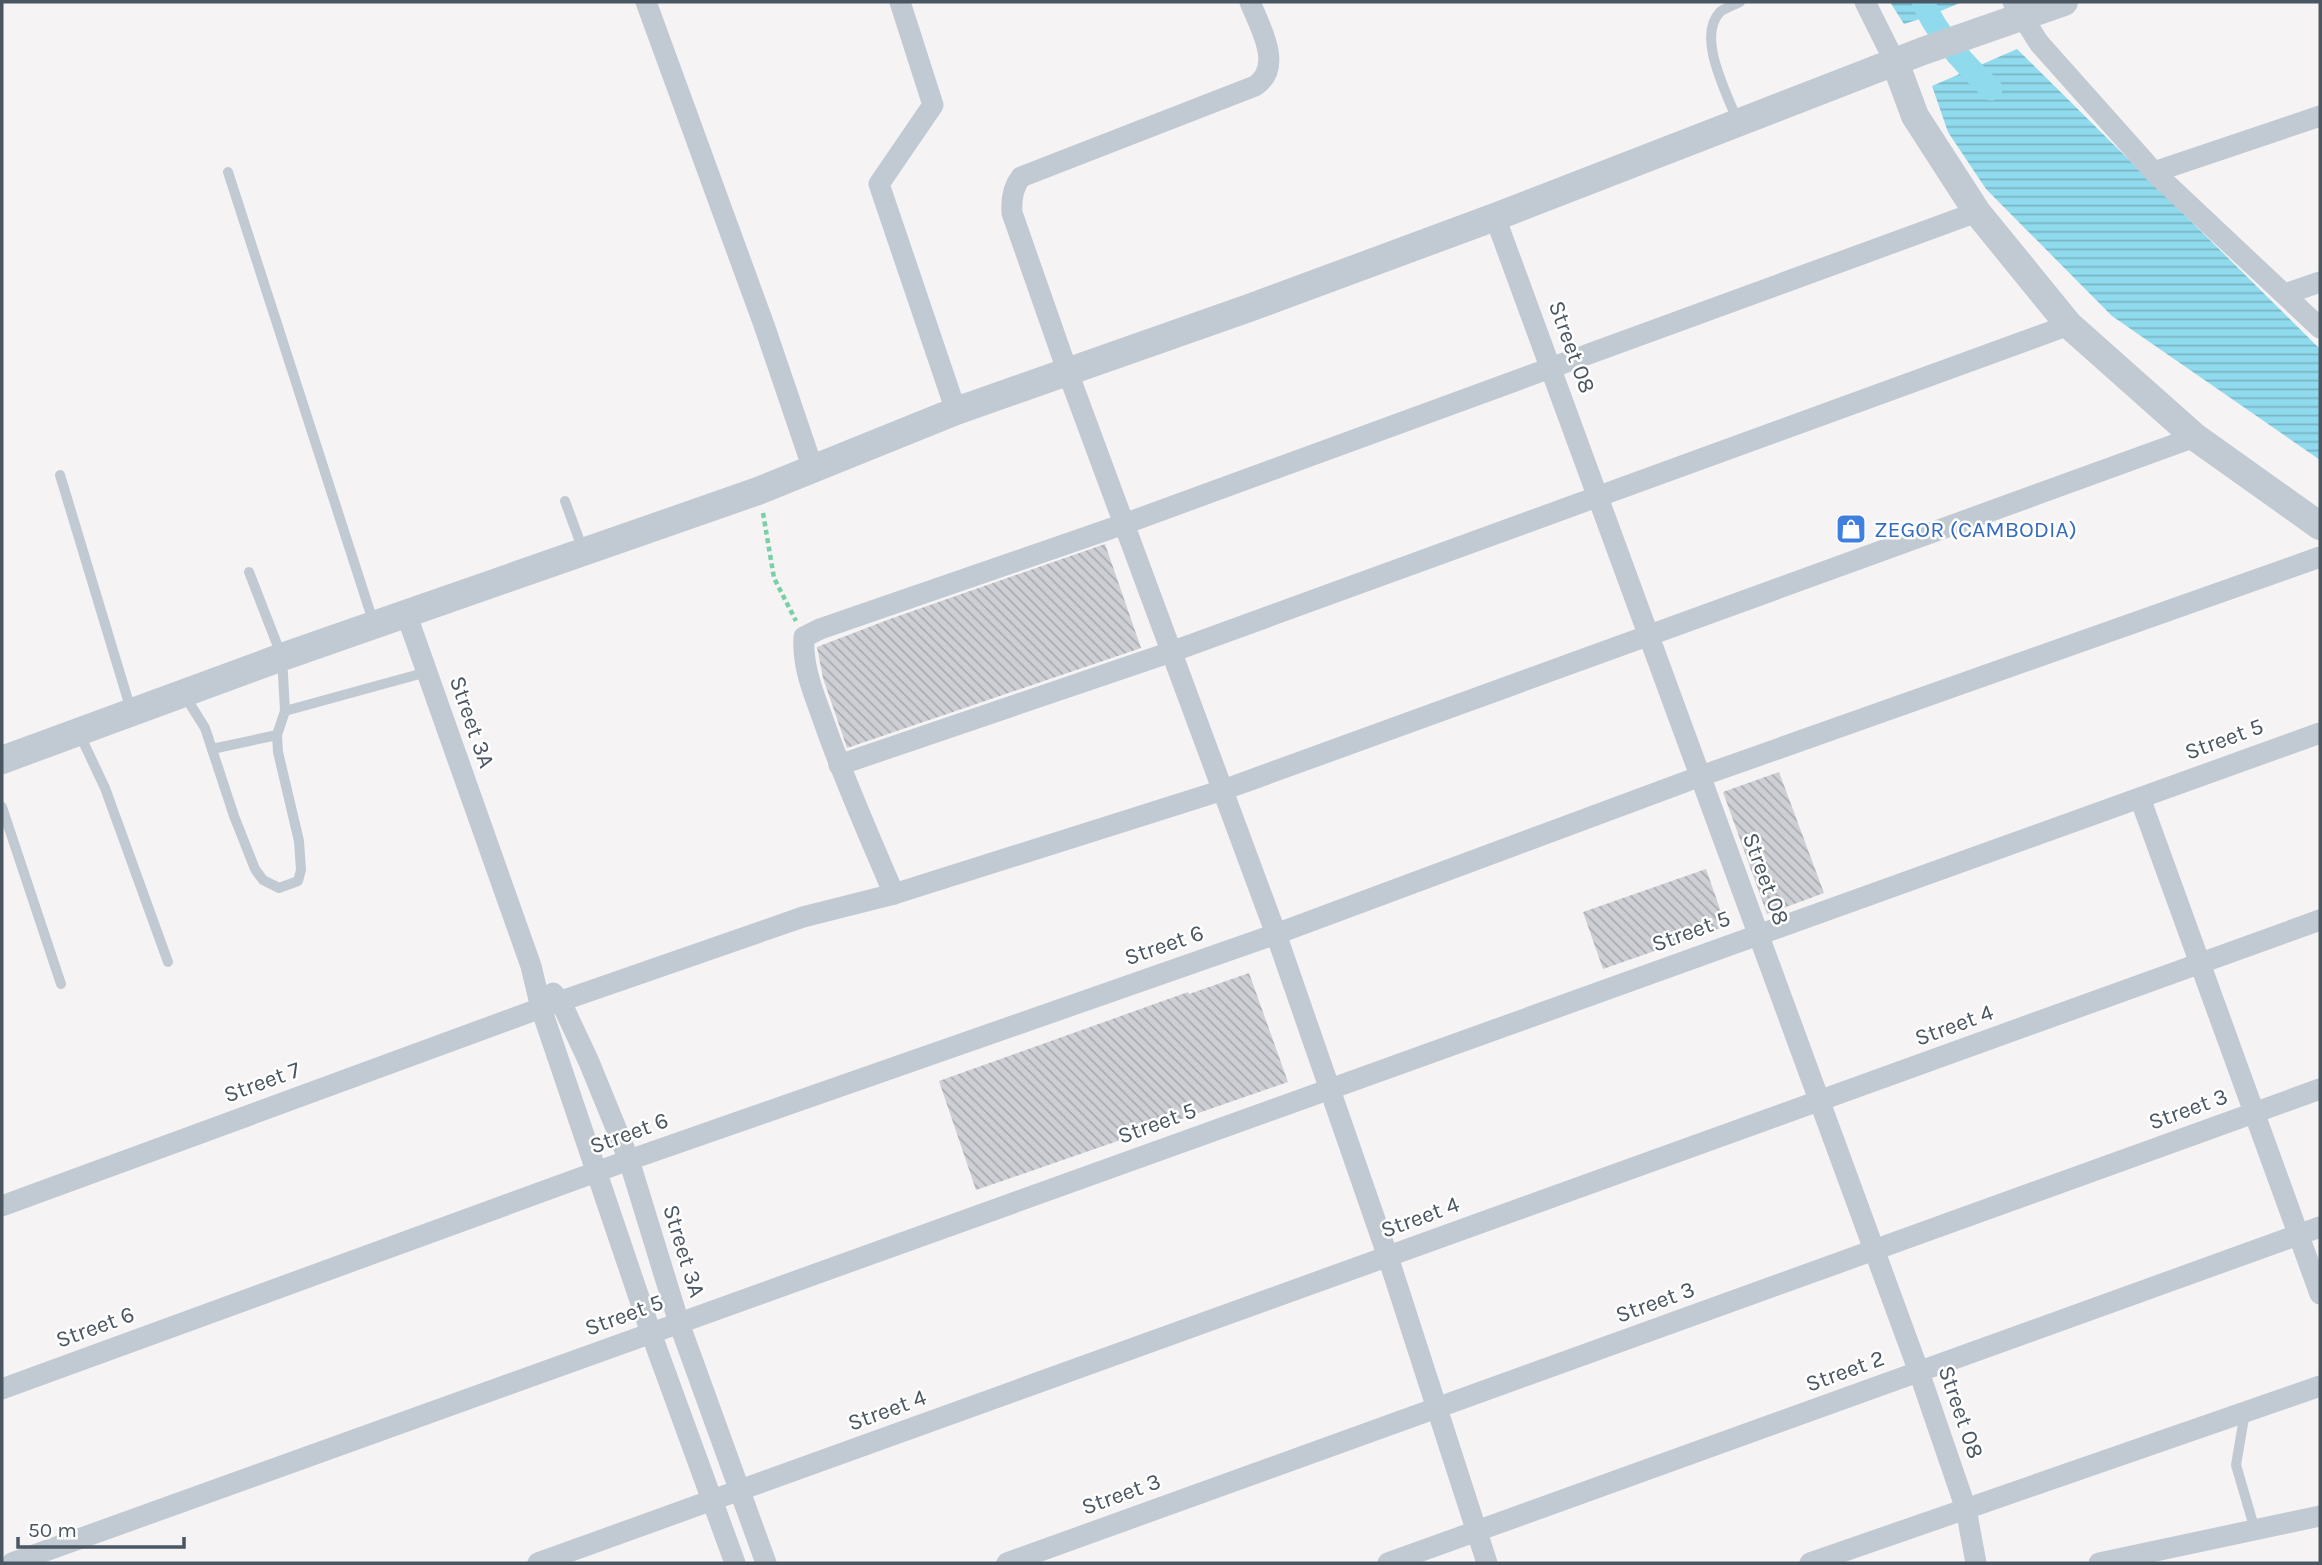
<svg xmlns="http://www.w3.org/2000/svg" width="2322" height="1565" font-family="Karla,sans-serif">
<defs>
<pattern id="water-rules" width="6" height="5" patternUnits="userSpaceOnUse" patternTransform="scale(1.75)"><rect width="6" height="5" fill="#90daee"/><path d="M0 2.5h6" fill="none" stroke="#78b4c4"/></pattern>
<pattern id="building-back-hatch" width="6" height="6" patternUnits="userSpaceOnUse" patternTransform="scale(1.75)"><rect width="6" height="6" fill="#cdcfd5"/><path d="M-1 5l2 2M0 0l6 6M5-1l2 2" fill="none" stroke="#a8abb0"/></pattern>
</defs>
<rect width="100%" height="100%" fill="#f5f3f3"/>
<g fill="url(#water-rules)">
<path d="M1890,2H1962L1929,16L1904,24Z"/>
<path d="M2017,49L2320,349V460L2112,316L1986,189L1948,132L1932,86Z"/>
</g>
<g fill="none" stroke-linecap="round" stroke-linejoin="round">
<path stroke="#90daee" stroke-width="23" d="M1923,2C1937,35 1965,65 1991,89"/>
</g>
<g fill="url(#building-back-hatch)">
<path d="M1105,544L1141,648L847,748L823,678L817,647L890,619Z"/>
<path d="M1779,772L1824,893L1767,914L1723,792Z"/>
<path d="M1706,869L1726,926L1603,969L1583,912Z"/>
<path d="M1249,973L1288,1082L976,1190L939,1081L1188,992L1189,994Z"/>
</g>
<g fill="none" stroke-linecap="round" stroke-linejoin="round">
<path stroke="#7ad0a6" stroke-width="4.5" stroke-dasharray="5 3.5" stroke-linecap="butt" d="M763,513L774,578L796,621"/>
<g stroke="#c1cad2" stroke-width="10">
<path d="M1737,120C1727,93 1696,37 1720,12C1725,8 1734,5 1740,2"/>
<path d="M228,172L374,624"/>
<path d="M60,475L131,710"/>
<path d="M565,501L583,550"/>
<path d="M185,696L205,728L234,816L255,869L263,880L279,888L298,881L301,870L299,841L278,752L277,735L285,711L282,657L249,572"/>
<path d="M285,711L427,672"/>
<path d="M79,733L105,788L168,962"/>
<path d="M212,749L277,735"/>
<path d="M2,807L61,984"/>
<path d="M2245,1412L2236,1465L2255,1530"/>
</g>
<g stroke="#c1cad2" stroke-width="21">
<path d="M646,2L764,325L813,469"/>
<path d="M900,2L933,105L879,184L956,411"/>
<path d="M1250,2C1260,27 1284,67 1255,86L1021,177C1013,187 1011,199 1012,213L1067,370L1276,934L1388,1257L1487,1563"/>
<path d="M1865,2L1895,62"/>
<path d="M2013,2L2039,43L2154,172L2320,328"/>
<path d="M2154,172L2320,116"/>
<path d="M1495,217L1919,1372L1966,1509L1976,1563"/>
<path d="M2285,294L2320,282"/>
<path d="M407,616L531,966L541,1008L651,1333L735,1563"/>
<path d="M839,765L1171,652L2069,325"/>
<path d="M2140,798L2320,1294"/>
<path d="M894,894C870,838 845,782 825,725C815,696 802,669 804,637L820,629L1124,524L1977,212"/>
<path d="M553,993L561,1002L589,1062L629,1160L679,1323L766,1563"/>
<path d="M2,1206L541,1008L803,917L894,894L1223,790L2195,437"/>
<path d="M2,1389L629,1160L1276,934L1701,776L2320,557"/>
<path d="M12,1563L2320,733"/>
<path d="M538,1563L2320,920"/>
<path d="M1007,1563L2320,1089"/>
<path d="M1388,1563L2320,1227"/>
<path d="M1810,1563L2320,1386"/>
<path d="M2099,1563L2320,1516"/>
</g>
<g stroke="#c1cad2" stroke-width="28">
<path d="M1895,62L1915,116L1977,212L2069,325L2195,437L2320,526"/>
<path d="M2,760L282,657L758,491L956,411L1249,308L1495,217L1923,51L2064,2"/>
</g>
</g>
<defs>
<g id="shop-square" transform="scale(1.575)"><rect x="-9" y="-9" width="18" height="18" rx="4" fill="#3f7fe0" stroke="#fff"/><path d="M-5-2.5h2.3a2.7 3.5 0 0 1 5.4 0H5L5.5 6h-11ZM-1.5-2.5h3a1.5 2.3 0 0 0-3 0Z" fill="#fff"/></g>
</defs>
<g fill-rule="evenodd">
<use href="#shop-square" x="1851" y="529"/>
</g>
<g text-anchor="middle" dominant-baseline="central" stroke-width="5" stroke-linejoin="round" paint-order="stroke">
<g font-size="23" fill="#4a5661" stroke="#fff">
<text transform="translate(1572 347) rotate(70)">Street 08</text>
<text transform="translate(472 722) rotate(71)">Street 3A</text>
<text transform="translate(2224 739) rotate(-20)">Street 5</text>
<text transform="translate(1766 879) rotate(70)">Street 08</text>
<text transform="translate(1691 931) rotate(-20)">Street 5</text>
<text transform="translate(1164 945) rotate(-19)">Street 6</text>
<text transform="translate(1954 1025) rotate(-20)">Street 4</text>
<text transform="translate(262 1082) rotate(-20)">Street 7</text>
<text transform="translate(2188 1109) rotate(-20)">Street 3</text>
<text transform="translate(1157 1123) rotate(-20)">Street 5</text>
<text transform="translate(629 1133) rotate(-20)">Street 6</text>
<text transform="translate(1420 1217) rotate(-20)">Street 4</text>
<text transform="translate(684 1251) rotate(73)">Street 3A</text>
<text transform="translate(1655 1302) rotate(-20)">Street 3</text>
<text transform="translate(624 1315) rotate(-20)">Street 5</text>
<text transform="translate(95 1327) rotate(-20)">Street 6</text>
<text transform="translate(1845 1371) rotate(-20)">Street 2</text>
<text transform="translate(887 1410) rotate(-20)">Street 4</text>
<text transform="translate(1961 1412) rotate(71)">Street 08</text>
<text transform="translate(1121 1494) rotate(-20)">Street 3</text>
</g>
<g font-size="23" fill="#366cbe" stroke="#fff" text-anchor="start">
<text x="1874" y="529">ZEGOR (CAMBODIA)</text>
</g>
</g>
<rect width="2322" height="1565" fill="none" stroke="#4a5661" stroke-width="7"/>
<path d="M18 1537v10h166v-10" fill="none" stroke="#4a5661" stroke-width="3.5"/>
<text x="28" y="1537" font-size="21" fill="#4a5661" stroke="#ffffff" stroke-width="5" paint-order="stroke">50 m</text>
</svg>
